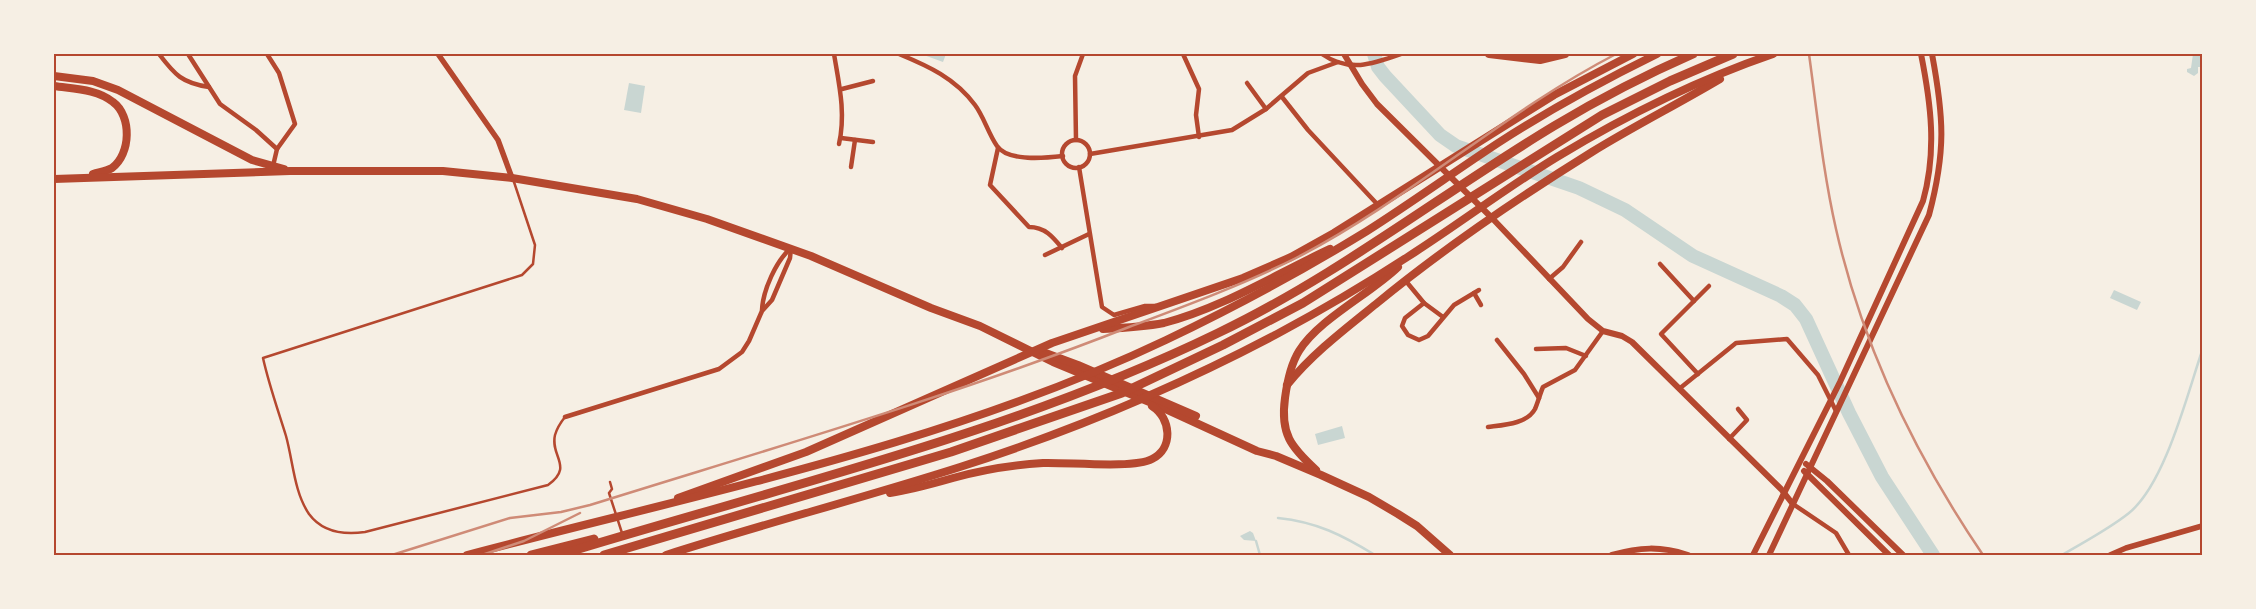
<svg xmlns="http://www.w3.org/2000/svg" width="2256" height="609" font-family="Karla,sans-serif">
<rect width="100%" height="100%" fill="#f6efe4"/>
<g fill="#c9d6d2">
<path d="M921,54H946L943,62Z"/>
<path d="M2193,54H2202V67H2198V73L2194,76L2187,72V69L2191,68Z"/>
<path d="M629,83L645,86L641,113L624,110Z"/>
<path d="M2114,290L2141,302L2137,310L2110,298Z"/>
<path d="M1342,426L1345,438L1318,445L1315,434Z"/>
<path d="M1250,531L1253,533L1256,541L1244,540L1240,536Z"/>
</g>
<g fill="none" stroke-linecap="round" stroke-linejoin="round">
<g stroke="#c9d6d2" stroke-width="2.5">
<path d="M1278,518C1317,522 1342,535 1375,555"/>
<path d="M1256,541L1260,555"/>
<path d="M2062,555C2084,542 2109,529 2129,513C2165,484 2187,395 2202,351"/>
</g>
<path stroke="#c9d6d2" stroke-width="14" d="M1374,54L1378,67L1385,76L1440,135L1456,146L1579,188L1625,210L1693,256L1781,296L1795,305L1806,319L1849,413L1882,477L1933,555"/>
<g stroke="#b5482f" stroke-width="2.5">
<path d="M513,179L535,245L533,264L522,275L263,358C269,385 278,410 286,436C293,461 294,492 309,514C323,533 344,535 365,532L548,485C574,466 550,457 555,435C557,428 561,422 565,417"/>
<path d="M610,482L612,489L609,493L622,533"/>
</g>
<g stroke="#b5482f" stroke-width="4.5">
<path d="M159,54C175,75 182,83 209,87"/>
<path d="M188,54L220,104L256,130L277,149"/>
<path d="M267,54L279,73L295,124L277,149L273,166"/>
<path d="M834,54C839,84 846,113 839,144"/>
<path d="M899,54C928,66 955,78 975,105C984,117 988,133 997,146C1008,162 1046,158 1063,156"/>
<path d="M1183,54L1199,89L1196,115L1199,137"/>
<path d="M1322,54C1349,73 1373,64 1401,54"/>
<path d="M1247,83L1266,109"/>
<path d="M842,89L873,81"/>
<path d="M1282,97L1308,130L1378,205"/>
<path d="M841,138L873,142"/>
<path d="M1076,140L1075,76L1083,54"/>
<circle cx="1076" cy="154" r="14"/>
<path d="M998,148L990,185L1029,227C1045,227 1053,237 1062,248"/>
<path d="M1090,154L1232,130L1266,109L1308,73L1338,62"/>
<path d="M851,167L855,140"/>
<path d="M1079,167L1102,307L1114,315L1145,306H1156"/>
<path d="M1045,255L1089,234"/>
<path d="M1660,264L1694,301"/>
<path d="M1549,279L1563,267L1581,242"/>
<path d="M1405,280L1424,303L1443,317"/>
<path d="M1474,293L1481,305"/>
<path d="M1424,303L1405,318L1402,326L1408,335L1419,340L1428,336L1454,305L1479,290"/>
<path d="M762,310C763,290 776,261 791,248"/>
<path d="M1497,340L1524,374L1539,398"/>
<path d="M1536,349L1566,348L1586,356"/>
<path d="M1698,374L1661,334L1709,286"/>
<path d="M1679,389L1736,343L1787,339L1818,375L1836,411"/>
<path d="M565,417L719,369L742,352L749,341L762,311L772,300L790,258L791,248"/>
<path d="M1488,427C1503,425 1527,424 1535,409C1538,402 1540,394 1543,387L1575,370L1603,331"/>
<path d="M1729,439L1747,420L1738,409"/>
<path d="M1793,504L1836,533L1849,555"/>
</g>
<g stroke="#b5482f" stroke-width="5.5">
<path d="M438,54L498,140L512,178"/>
<path d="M2110,555L2126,548L2202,526"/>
</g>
<g stroke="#b5482f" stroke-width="6">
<path d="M1344,54L1362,84L1377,104L1492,218L1588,319L1603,331L1622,336L1632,342L1781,489L1792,503"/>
<path d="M1806,464L1827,481L1903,555"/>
<path d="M1804,471L1889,555"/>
<path d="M1612,555C1639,547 1661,546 1688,555"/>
<path d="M1753,555L1840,382L1923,201C1937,151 1931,104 1921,54"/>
<path d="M1769,555L1929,215C1946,151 1944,118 1932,54"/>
</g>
<g stroke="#b5482f" stroke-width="8">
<path d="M1489,54L1540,60L1565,54"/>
<path d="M54,76L93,81L118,90L252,160L284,169"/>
<path d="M54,86C74,89 97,89 113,102C132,116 131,154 112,168C107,171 99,172 93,174"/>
<path d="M54,179L290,171H443L512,178L637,199L707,219L811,256L931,308L980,326L1053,362L1159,406L1257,451L1276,456L1321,475L1369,497L1398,514L1417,526L1450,555"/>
<path d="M1103,329C1123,328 1143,327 1164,323C1222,308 1276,274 1330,249"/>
<path d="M1043,352L1078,365L1196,416"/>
<path d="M1287,385C1312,354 1345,329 1376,304C1444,248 1518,198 1592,152C1634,126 1678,104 1720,79"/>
<path d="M1316,470C1291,447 1280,434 1285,398C1287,383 1291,364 1299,351C1319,319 1370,294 1398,267"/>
<path d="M890,493C911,490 932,484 953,478C982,470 1012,465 1043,463C1068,462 1133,469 1152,459C1174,448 1171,418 1152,406"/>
<path d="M678,498L806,452L1052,343L1243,278L1291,257L1334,233L1554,95L1633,54"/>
<path d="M467,555C701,493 946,445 1166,340C1235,307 1302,271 1367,231C1411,203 1454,172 1498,143C1549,110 1602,81 1657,54"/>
<path d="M666,555C763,524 863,498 960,467C1069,432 1175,388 1277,334C1322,310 1366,284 1409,256C1459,224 1506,188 1557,157C1625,116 1697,80 1773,54"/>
</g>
<g stroke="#b5482f" stroke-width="9">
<path d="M531,555L594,539"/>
<path d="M559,555C780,487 1008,435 1218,333C1337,276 1441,194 1554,126C1599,99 1645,75 1693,54"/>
<path d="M604,555L951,452L1122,393L1223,345L1303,303L1602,115L1670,81L1733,54"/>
</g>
<g stroke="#cf8b77" stroke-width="2.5">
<path d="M1809,54C1817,112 1823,172 1836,229C1863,348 1915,455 1983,555"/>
<path d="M392,555L510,518L561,512L590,505C769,449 954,396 1129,327C1185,306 1242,285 1296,258C1409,200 1504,112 1616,54"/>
<path d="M482,555L524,541L580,513"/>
</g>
</g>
<rect width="2256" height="609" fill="none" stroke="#f6efe4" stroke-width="110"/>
<rect x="55" y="55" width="2146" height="499" fill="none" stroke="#b5482f" stroke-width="2"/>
</svg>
